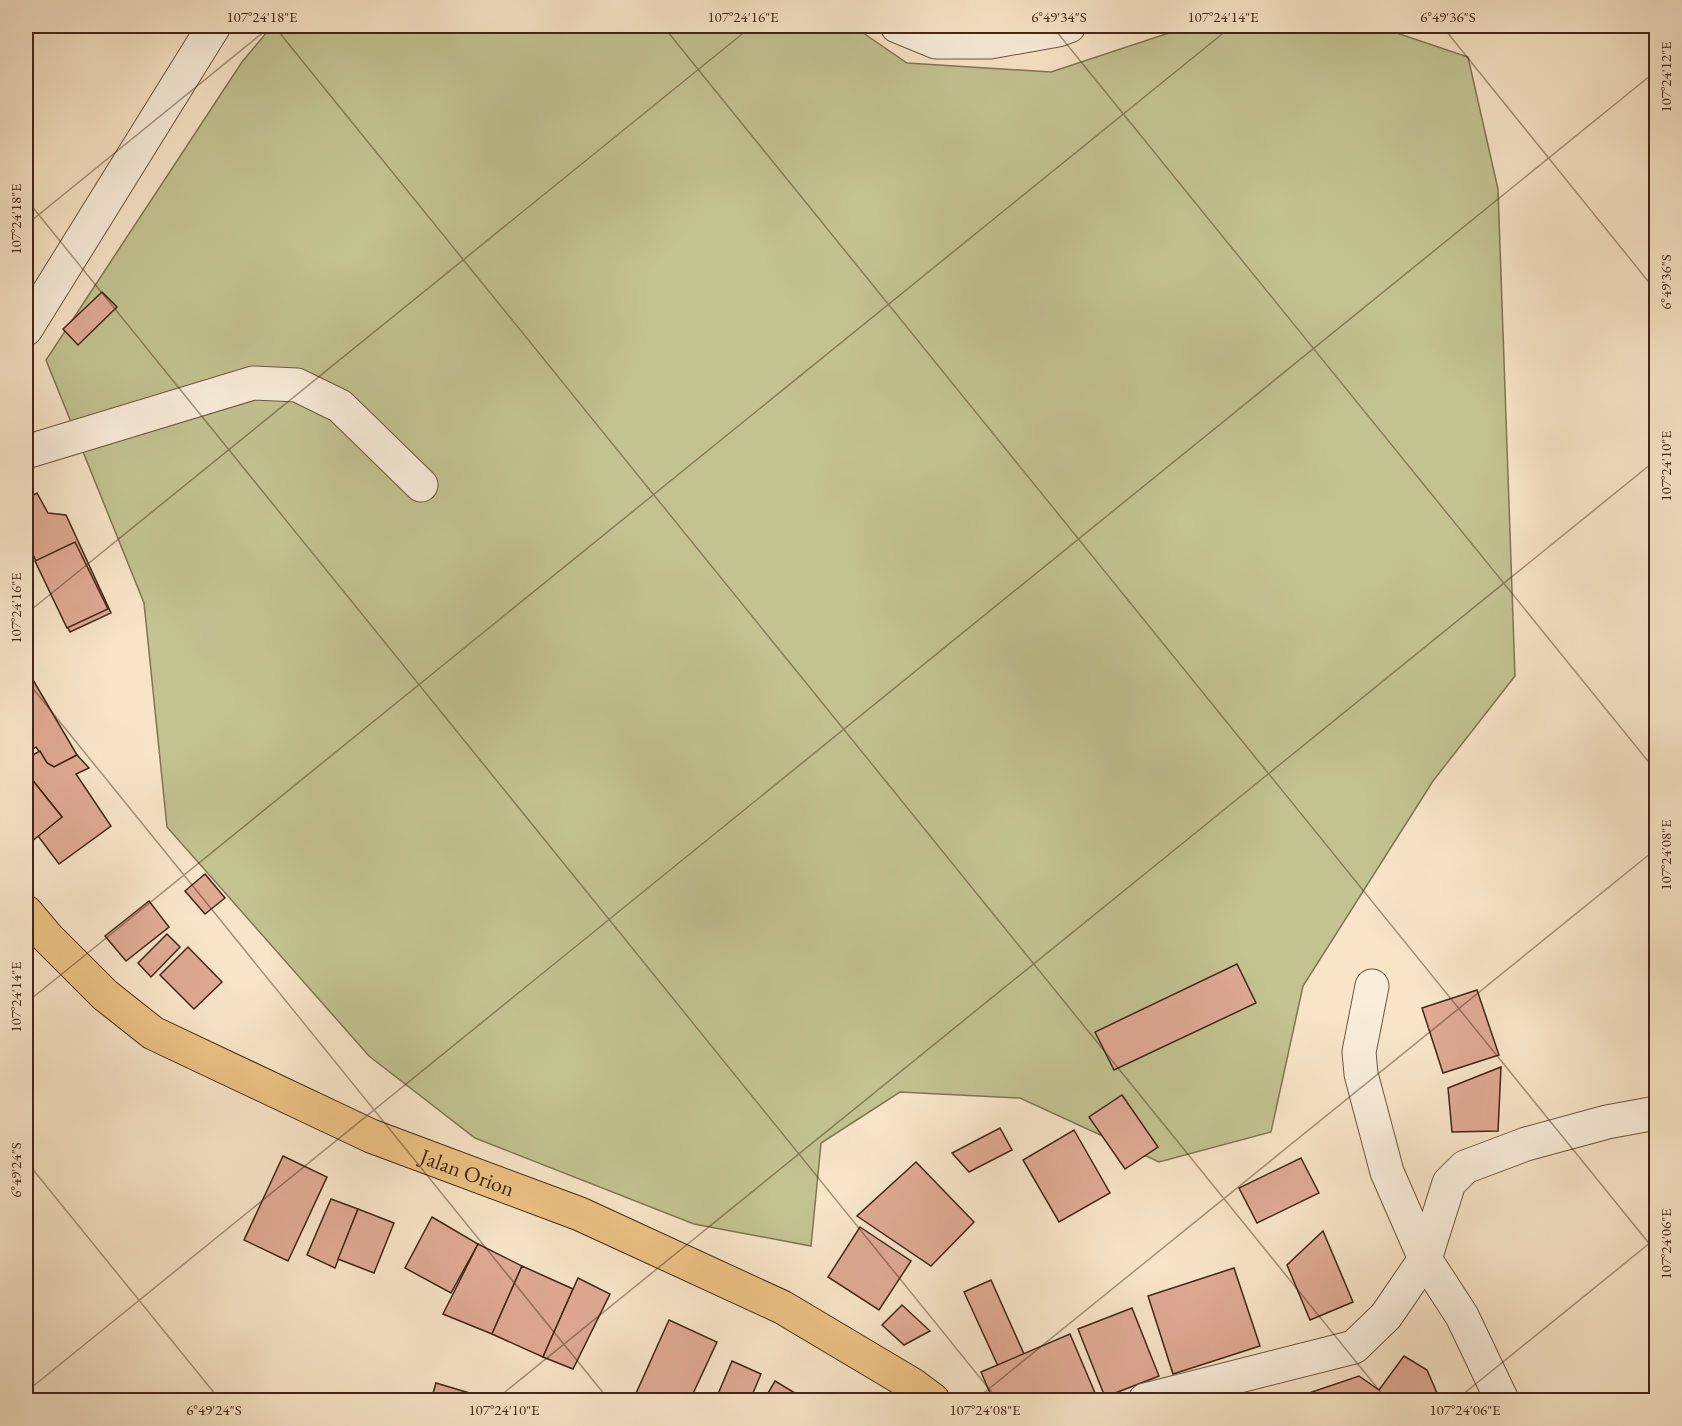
<svg xmlns="http://www.w3.org/2000/svg" width="1682" height="1426" font-family="'EB Garamond',serif">
<rect width="100%" height="100%" fill="#f8e5c8"/>
<filter id="stains"><feTurbulence type="fractalNoise" baseFrequency=".00333" numOctaves="4"/><feColorMatrix values="0 0 0 0 .2 0 0 0 0 .09 0 0 0 0 .02 0 0 0 .5 -.17"/></filter>
<radialGradient id="worn" r=".72"><stop offset=".6" stop-color="#630" stop-opacity="0"/><stop offset="1" stop-color="#630" stop-opacity=".3"/></radialGradient>
<path fill="#c3c392" stroke="#827553" stroke-width="1.5" d="M272,26H853L907,63L1051,72L1190,26H1376L1468,57L1498,189L1515,676L1433,781L1303,986L1271,1132L1159,1162L1020,1098L900,1092L821,1143L811,1246L694,1224L475,1138L369,1056L167,827L144,603L46,360L242,62Z"/>
<g fill="#e0aa95" stroke="#412714" stroke-width="1.5">
<path d="M102,292L117,307L78,345L63,329Z"/>
<path d="M37,493L48,513L66,515L111,613L70,632L26,540V499Z"/>
<path d="M75,542L108,609L67,628L35,561Z"/>
<path d="M26,668L77,755L54,767L47,763L36,747L26,754V716L33,712L26,698Z"/>
<path d="M26,698L33,712L26,716Z"/>
<path d="M40,751L47,763L54,767L77,755L89,768L76,774L111,826L59,864L38,836L62,817L26,772V754L29,757Z"/>
<path d="M26,772L62,817L26,846Z"/>
<path d="M205,874L225,898L205,914L185,891Z"/>
<path d="M149,901L169,927L126,961L105,936Z"/>
<path d="M167,934L180,947L151,977L138,963Z"/>
<path d="M188,947L222,982L194,1009L160,975Z"/>
<path d="M1237,964L1256,1003L1114,1070L1095,1032Z"/>
<path d="M1477,990L1499,1055L1443,1073L1422,1008Z"/>
<path d="M1501,1067L1498,1131L1452,1132L1448,1088Z"/>
<path d="M1122,1095L1158,1147L1125,1169L1089,1117Z"/>
<path d="M1000,1128L1012,1150L969,1172L952,1153Z"/>
<path d="M1074,1130L1110,1193L1059,1222L1023,1160Z"/>
<path d="M283,1156L327,1177L288,1261L244,1240Z"/>
<path d="M1301,1158L1319,1193L1257,1223L1239,1188Z"/>
<path d="M916,1162L974,1222L931,1266L857,1216Z"/>
<path d="M331,1199L358,1209L335,1268L307,1255Z"/>
<path d="M358,1209L394,1223L374,1273L338,1259Z"/>
<path d="M432,1217L478,1244L451,1293L405,1268Z"/>
<path d="M860,1227L911,1261L879,1310L828,1277Z"/>
<path d="M1323,1231L1353,1302L1310,1320L1287,1265Z"/>
<path d="M478,1244L522,1266L492,1334L443,1314Z"/>
<path d="M522,1266L573,1289L543,1357L492,1334Z"/>
<path d="M1234,1268L1260,1346L1173,1374L1148,1296Z"/>
<path d="M578,1278L610,1294L573,1369L543,1357Z"/>
<path d="M991,1280L1024,1354L998,1366L964,1292Z"/>
<path d="M902,1305L930,1331L904,1345L882,1325Z"/>
<path d="M1132,1308L1159,1376L1105,1397L1078,1329Z"/>
<path d="M669,1320L717,1342L690,1400H633Z"/>
<path d="M1070,1334L1098,1400H993L981,1372Z"/>
<path d="M1404,1356L1427,1370L1440,1400H1310L1309,1393L1359,1376L1379,1390Z"/>
<path d="M732,1361L761,1374L750,1400H732L718,1394Z"/>
<path d="M775,1381L800,1396L798,1400H764Z"/>
<path d="M436,1383L483,1397L482,1400H431Z"/>
</g>
<g fill="none" stroke-linecap="round" stroke-linejoin="round">
<g stroke="#6f5641" stroke-width="35">
<g id="minor">
<path d="M897,26L936,42H990L1058,30L1069,26"/>
<path d="M26,329L214,26"/>
<path d="M26,452L253,383L297,385L340,406L421,485"/>
<path d="M1372,986L1359,1052L1361,1074L1387,1172L1425,1259L1462,1316L1502,1400"/>
<path d="M1145,1400L1354,1347L1386,1316L1425,1259L1449,1183L1465,1167L1526,1144L1607,1122L1656,1113"/>
</g>
</g>
<g stroke="#412714" stroke-width="35">
<g id="highway">
<path id="s1" d="M26,912L48,938L105,995L153,1033L371,1136L580,1214L782,1307L913,1385L933,1400"/>
</g>
</g>
<use href="#minor" stroke="#faeedb" stroke-width="33"/>
<use href="#highway" stroke="#ecc284" stroke-width="33"/>
</g>
<path fill="none" stroke="#412714" stroke-width="1.5" stroke-opacity="0.45" d="M274,26L1387,1400M663,26L1656,1252M1052,26L1656,771M1442,26L1656,291M26,199L998,1400M26,225L271,26M26,614L752,26M26,680L609,1400M26,1003L1232,26M26,1161L220,1400M26,1392L1656,71M495,1400L1656,460M975,1400L1656,849M1456,1400L1656,1238"/>
<g text-anchor="middle" dominant-baseline="central" stroke-width="5" stroke-linejoin="round" paint-order="stroke">
<g font-size="22" fill="#412714" stroke="#faeedb">
<text stroke="none"><textPath href="#s1" startOffset="520">Jalan Orion</textPath></text>
</g>
</g>
<rect width="1682" height="1426" fill="none" stroke="#f8e5c8" stroke-width="66"/>
<rect x="33" y="33" width="1616" height="1360" fill="none" stroke="#412714" stroke-width="2"/>
<g font-size="15" text-anchor="middle" fill="#412714">
<text x="262" y="22">107°24'18"E</text>
<text x="743" y="22">107°24'16"E</text>
<text x="1059" y="22">6°49'34"S</text>
<text x="1223" y="22">107°24'14"E</text>
<text x="1448" y="22">6°49'36"S</text>
<text transform="translate(1666 77) rotate(-90)" y="5">107°24'12"E</text>
<text transform="translate(16 219) rotate(-90)" y="5">107°24'18"E</text>
<text transform="translate(1666 282) rotate(-90)" y="5">6°49'36"S</text>
<text transform="translate(1666 466) rotate(-90)" y="5">107°24'10"E</text>
<text transform="translate(16 608) rotate(-90)" y="5">107°24'16"E</text>
<text transform="translate(1666 855) rotate(-90)" y="5">107°24'08"E</text>
<text transform="translate(16 997) rotate(-90)" y="5">107°24'14"E</text>
<text transform="translate(16 1170) rotate(-90)" y="5">6°49'24"S</text>
<text transform="translate(1666 1244) rotate(-90)" y="5">107°24'06"E</text>
<text x="214" y="1415">6°49'24"S</text>
<text x="504" y="1415">107°24'10"E</text>
<text x="985" y="1415">107°24'08"E</text>
<text x="1465" y="1415">107°24'06"E</text>
</g>
<rect width="100%" height="100%" filter="url(#stains)"/>
<rect width="100%" height="100%" fill="url(#worn)"/>
</svg>
